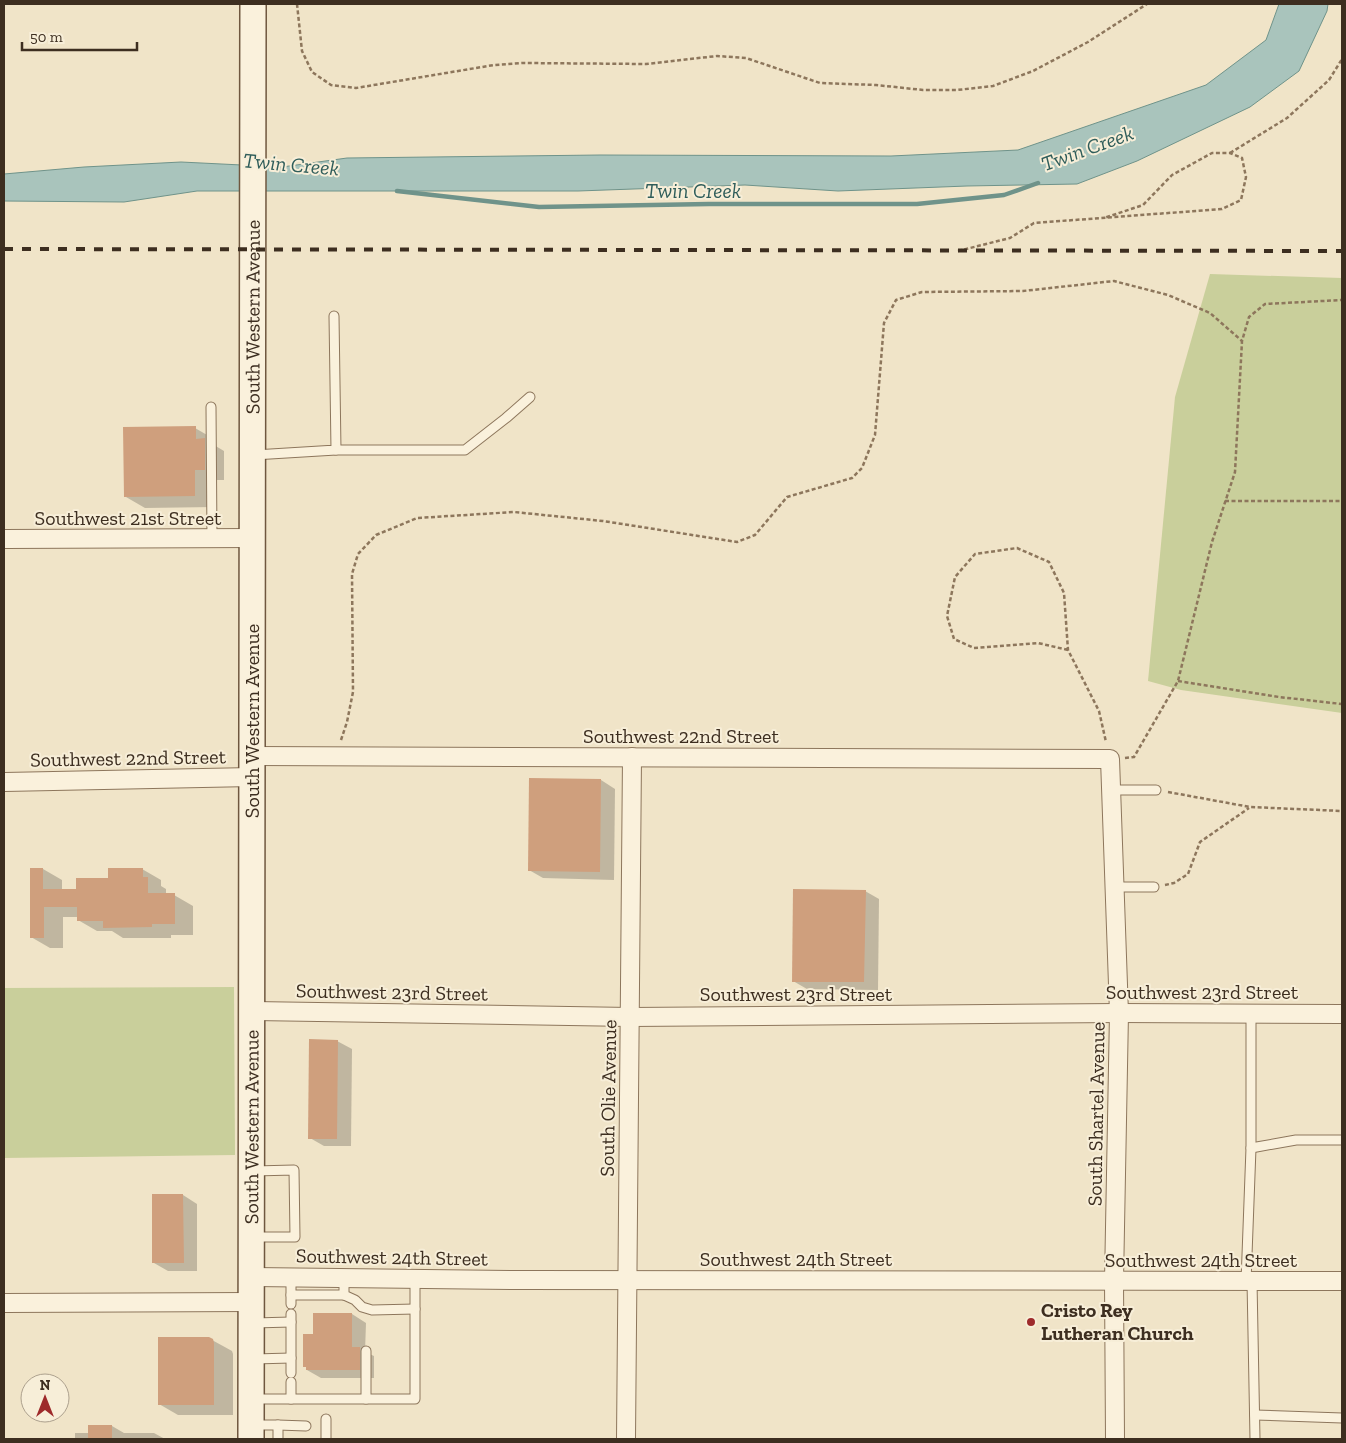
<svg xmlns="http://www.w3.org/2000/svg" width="1346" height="1443" font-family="'Zilla Slab',serif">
<rect width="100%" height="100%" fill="#f0e4c8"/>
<g fill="#c9cf9b">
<path d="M1210,274L1342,278V713L1181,690L1148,681L1175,397Z"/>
<path d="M234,987L235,1155L4,1158V988Z"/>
</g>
<path fill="#a9c4bc" stroke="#6f938a" d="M1279,4H1328L1327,11L1299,71L1250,107L1137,161L1077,184L967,186L838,191L745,185L578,191H197L124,202L4,201V174L84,167L181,162L282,167L347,158L600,155L891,156L1018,150L1206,85L1266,40Z"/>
<g fill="#0003">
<path d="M195,428L214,439V445L224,451V480H213L214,507L145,508L126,497Z"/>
<path d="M530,779L601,780L615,789L614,880L543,878L529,870Z"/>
<path d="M43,869L62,880V890H77L142,869L161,880V886L166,889V895H174L193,906V935H171V938H123L112,931H97L78,920V917H63V948H50L31,937Z"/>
<path d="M865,891L879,899L878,990L807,989L793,981Z"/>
<path d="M337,1041L352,1049L351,1146H324L310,1138Z"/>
<path d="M183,1195L197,1204V1271H168L154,1263Z"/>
<path d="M352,1314L366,1323L365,1352L374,1356V1378H321L307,1370L314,1335Z"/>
<path d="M212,1340L232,1351L233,1354V1415H178L159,1404Z"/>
<path d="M112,1426L124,1433H154L165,1439H75V1433H89Z"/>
</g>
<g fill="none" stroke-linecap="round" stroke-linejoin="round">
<path stroke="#6f938a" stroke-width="4.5" d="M397,191L539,207L709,204H917L1004,195L1038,183"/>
</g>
<g fill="#cf9f7d">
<path d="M196,426V439L205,438V470H195V496L124,497L123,427Z"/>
<path d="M529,778L601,779L600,872L528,871Z"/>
<path d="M30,868H43V889H76V878H108V868H143V877H148V893H175V924H152V927L103,928V921H77V907H44V938H30Z"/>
<path d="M793,889L866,890L864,982H792Z"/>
<path d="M309,1039L338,1040L337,1139H308Z"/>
<path d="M152,1194H183L184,1263H152Z"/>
<path d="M313,1313H352V1347H360V1370H306V1367H303V1334H313Z"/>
<path d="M158,1337H209L213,1339L214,1343V1405H158Z"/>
<rect x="88" y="1425" width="24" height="14"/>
</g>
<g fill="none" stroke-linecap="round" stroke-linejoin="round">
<g stroke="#8d765c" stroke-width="11">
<g id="lane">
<path d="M211,407L212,539"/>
<path d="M336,450H465L506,418L530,397"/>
<path d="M253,455L336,450L334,316"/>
<path d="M1111,790H1156"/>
<path d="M1114,887H1154"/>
<path d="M1251,1148L1296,1140H1342"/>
<path d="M253,1237H295L294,1170L253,1171"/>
<path d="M291,1277V1304"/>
<path d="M344,1278V1295L355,1300L362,1307L372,1310L415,1309"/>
<path d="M1252,1281L1255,1439"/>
<path d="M1246,1282L1251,1148V1013"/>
<path d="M291,1295H344"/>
<path d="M252,1323L291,1322"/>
<path d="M366,1351V1399"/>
<path d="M251,1359L291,1358"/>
<path d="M291,1373V1314"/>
<path d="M291,1382V1399"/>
<path d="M253,1399H415V1279"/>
<path d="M1255,1415L1342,1418"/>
<path d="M252,1425H278V1439"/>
<path d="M278,1425L306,1426"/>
<path d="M326,1439V1419"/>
</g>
</g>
<g stroke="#8d765c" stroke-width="20">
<g id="street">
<path d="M4,539L253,538"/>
<path d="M252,756L1110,759L1119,1013L1114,1281L1115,1439"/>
<path d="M4,782L252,777"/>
<path d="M251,1011L630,1017L1119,1013L1342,1014"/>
<path d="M251,1277L519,1280L1342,1281"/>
<path d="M4,1303L251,1302"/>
<path d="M626,1439L632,757"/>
</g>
</g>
<g stroke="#6f573f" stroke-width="28">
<g id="secondary">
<path id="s1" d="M251,1439L253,4"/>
</g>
</g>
<g stroke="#8d765c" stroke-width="2.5" stroke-dasharray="4 2.5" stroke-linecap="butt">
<path d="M297,4L302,51L312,72L331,85L356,88L494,65L523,63L646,64L717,56L746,58L820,83L876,85L923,90H957L993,86L1033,71L1088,42L1147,4"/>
<path d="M1230,153L1287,118L1329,80L1342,59"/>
<path d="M958,251L1010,238L1034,223L1222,209L1241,200L1246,177L1242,158L1230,153H1212L1172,175L1143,205L1104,218"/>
<path d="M1225,501H1342"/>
<path d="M1068,650L1038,643L974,648L954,639L947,616L955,577L975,554L1017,548L1049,562L1064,593L1068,650L1099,711L1106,742"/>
<path d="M1178,681L1279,697L1342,704"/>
<path d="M341,740L347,722L353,692L352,574L358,554L376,535L417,518L514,512L603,521L737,542L755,535L787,497L852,478L862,468L875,435L884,323L896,300L922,292L1023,291L1114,281L1168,295L1210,313L1242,341"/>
<path d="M1125,758L1134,757L1178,681L1212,542L1235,472L1242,341L1249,317L1265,304L1342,300"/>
<path d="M1168,792L1250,807L1342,811"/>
<path d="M1165,885L1174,883L1188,874L1200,842L1249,808"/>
</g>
<use href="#lane" stroke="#faf1dc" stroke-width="9"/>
<use href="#street" stroke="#faf1dc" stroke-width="18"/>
<use href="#secondary" stroke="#faf1dc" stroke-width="25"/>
<path stroke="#3d2e20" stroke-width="4" stroke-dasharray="9 9" stroke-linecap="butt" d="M4,249L1342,251"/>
</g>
<circle fill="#9e2a2b" stroke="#f7eed8" stroke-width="2" cx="1031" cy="1322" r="5"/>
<g text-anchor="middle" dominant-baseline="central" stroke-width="4" stroke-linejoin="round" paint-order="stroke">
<g font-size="20" fill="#3d2e20" stroke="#f7eed8">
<text stroke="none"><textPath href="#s1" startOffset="1122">South Western Avenue</textPath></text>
<text x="128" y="518">Southwest 21st Street</text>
<text stroke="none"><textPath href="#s1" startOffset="718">South Western Avenue</textPath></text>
<text x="681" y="736">Southwest 22nd Street</text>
<text transform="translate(128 758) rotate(-1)">Southwest 22nd Street</text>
<text transform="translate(392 992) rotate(1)">Southwest 23rd Street</text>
<text x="1202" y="992">Southwest 23rd Street</text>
<text x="796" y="994">Southwest 23rd Street</text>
<text transform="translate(608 1098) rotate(-89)">South Olie Avenue</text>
<text transform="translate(1096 1114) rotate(-89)">South Shartel Avenue</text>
<text stroke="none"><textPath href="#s1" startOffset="312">South Western Avenue</textPath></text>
<text transform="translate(392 1257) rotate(1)">Southwest 24th Street</text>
<text x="796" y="1259">Southwest 24th Street</text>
<text x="1201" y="1260">Southwest 24th Street</text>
</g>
<g font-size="20" font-weight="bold" fill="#3d2e20" stroke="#f7eed8" text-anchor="start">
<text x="1041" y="1310">Cristo Rey<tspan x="1041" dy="23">Lutheran Church</tspan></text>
</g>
<g font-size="21" font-style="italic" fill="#2f5d5a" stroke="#f7eed8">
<text transform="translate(1087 148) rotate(-20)">Twin Creek</text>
<text transform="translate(291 164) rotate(5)">Twin Creek</text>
<text x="693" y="190">Twin Creek</text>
</g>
</g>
<rect width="1346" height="1443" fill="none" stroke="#3d2e20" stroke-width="10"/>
<g transform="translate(45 1398)"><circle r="24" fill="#f7eed8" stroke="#ada18e"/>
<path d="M0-4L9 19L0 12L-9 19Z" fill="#9e2a2b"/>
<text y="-8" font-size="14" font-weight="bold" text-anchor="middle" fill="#3d2e20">N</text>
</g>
<path d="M22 42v8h115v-8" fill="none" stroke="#3d2e20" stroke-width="2.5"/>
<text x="30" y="42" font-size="15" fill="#3d2e20" stroke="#f7eed8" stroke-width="4" paint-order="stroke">50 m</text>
</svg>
